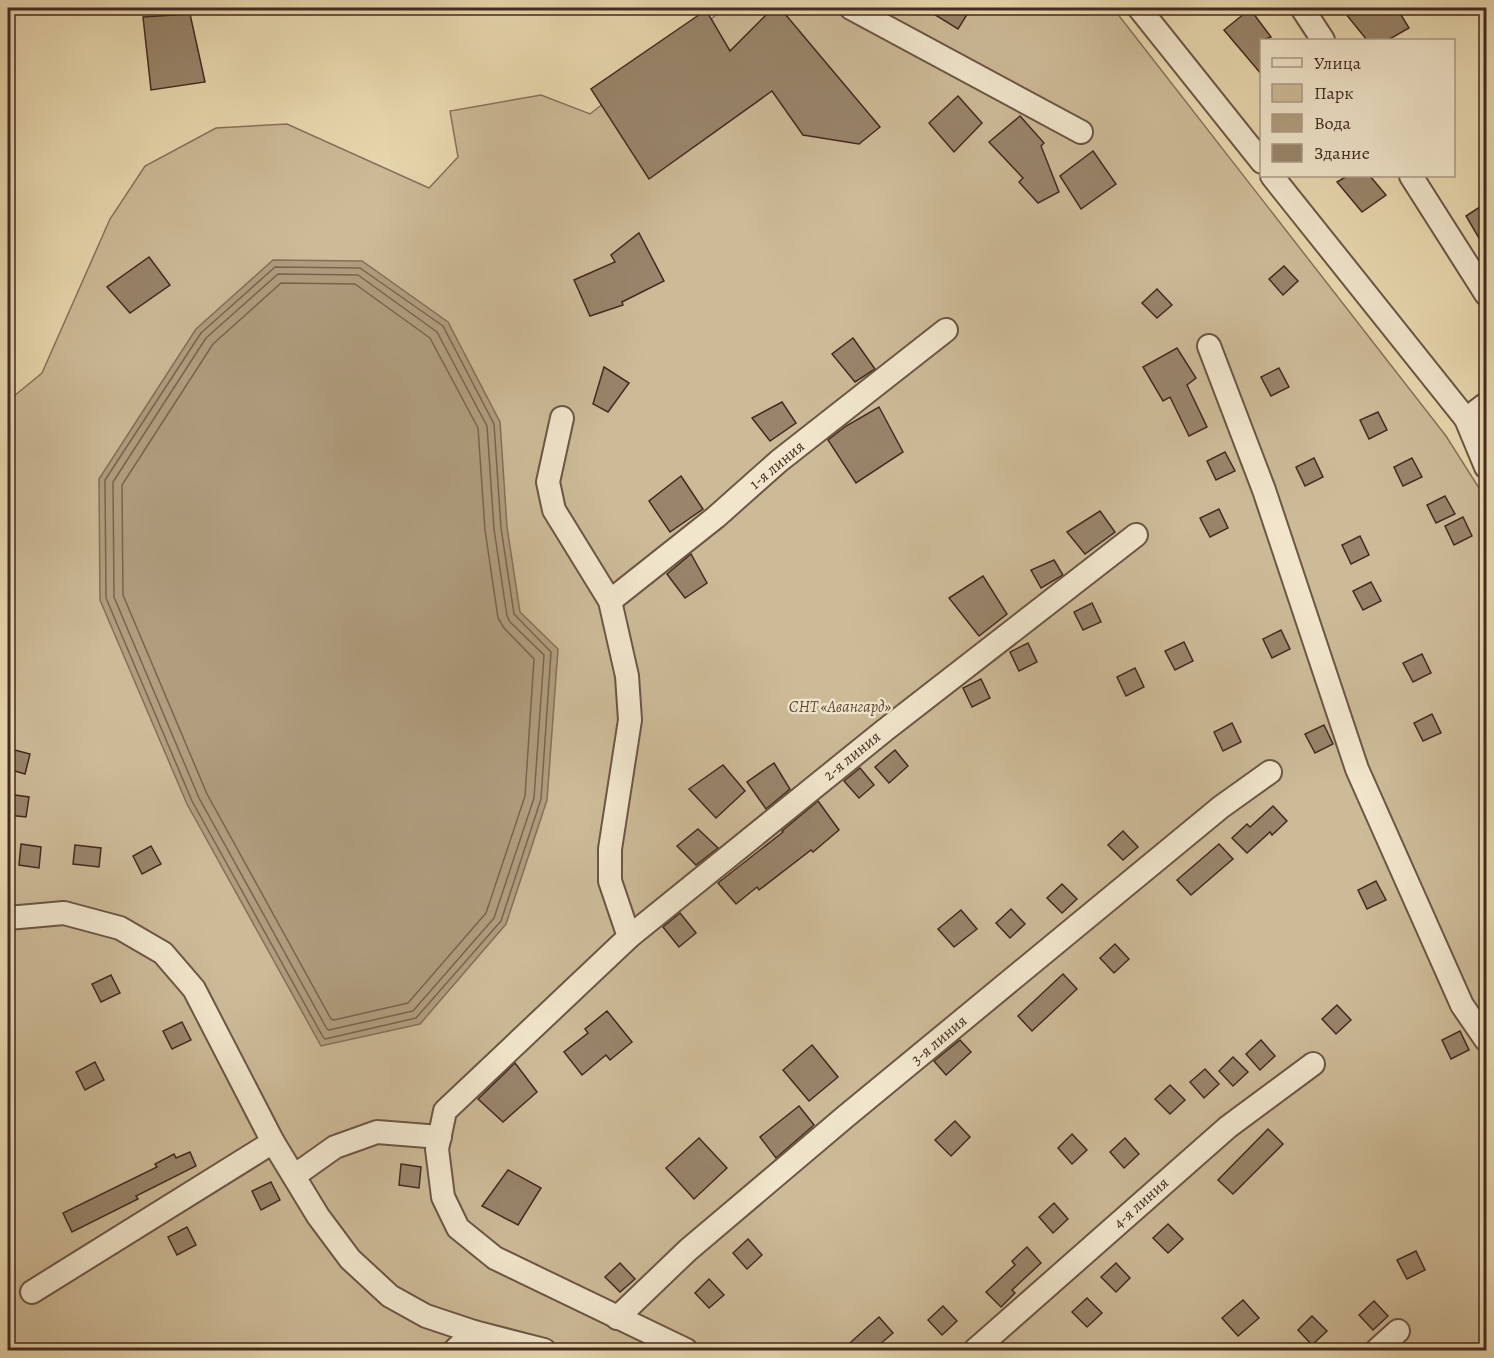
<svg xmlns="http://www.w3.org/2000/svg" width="1494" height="1358" font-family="Alegreya,serif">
<rect width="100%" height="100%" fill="#e9d9b0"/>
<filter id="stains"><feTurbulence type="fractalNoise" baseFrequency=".00333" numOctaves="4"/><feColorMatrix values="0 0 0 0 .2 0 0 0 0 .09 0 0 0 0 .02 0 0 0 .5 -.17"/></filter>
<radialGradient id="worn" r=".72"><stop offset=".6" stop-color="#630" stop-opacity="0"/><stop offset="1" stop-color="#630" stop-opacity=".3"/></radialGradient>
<path fill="#cdbb98" stroke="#88725c" stroke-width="1.5" d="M725,8H1113L1446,436L1486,499V1350H29L8,1349V401L42,373L110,219L145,166L216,128L287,124L429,188L458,157L450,111L541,95L590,114Z"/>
<path fill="#b09e7f" stroke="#847059" stroke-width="1.5" d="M273,260L362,261L448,322L500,422L507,527L520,612L558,649L547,800L506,924L420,1024L321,1046L187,804L100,600L99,479L196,329Z"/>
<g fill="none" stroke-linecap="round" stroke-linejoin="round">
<g stroke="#796450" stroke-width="1.5">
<path d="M275,267L360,268L443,326L494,424L501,528L514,614L551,652L541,799L501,921L416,1018L325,1039L323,1037L192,801L106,598L105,480L201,333Z"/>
<path d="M278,274L358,275L437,332L487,426L494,529L507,616L510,622L544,655L534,798L494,918L413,1011L329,1030L327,1029L199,798L114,597L113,482L206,338Z"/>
<path d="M281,283L355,284L430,338L478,428L485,530L498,618L504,628L534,659L525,796L486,913L408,1003L334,1020L331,1019L207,794L123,595L122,485L213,344Z"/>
</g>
</g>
<g fill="#99856b" stroke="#422a21" stroke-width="1.5">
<path d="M773,8H780L880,127L859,144L803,135L772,91L649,179L591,89L706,10L730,51Z"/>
<path d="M924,8H971L958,29Z"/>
<path d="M1341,8H1397L1409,28L1388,40H1367Z"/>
<path d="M1250,9L1271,37L1262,40V75L1224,30Z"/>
<path d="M190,14L205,82L151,90L143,17Z"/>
<path d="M958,96L982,123L954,152L929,123Z"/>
<path d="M1020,116L1044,143L1041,146L1059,192L1038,203L1019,182L1023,178L989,142Z"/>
<path d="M1093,151L1116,184L1081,209L1060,176Z"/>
<path d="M1347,176H1370L1386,195L1362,212L1337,182Z"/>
<path d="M1486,203V250L1466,216Z"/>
<path d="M639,233L664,281L622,302L623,305L590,316L574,280L615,262L611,255Z"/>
<path d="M149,257L170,285L130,313L107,287Z"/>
<path d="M1284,266L1298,281L1283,295L1269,279Z"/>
<path d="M1157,289L1172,305L1157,318L1142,303Z"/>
<path d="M853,338L875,369L855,382L832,354Z"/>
<path d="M1177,348L1196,378L1187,385L1207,427L1189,436L1170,397L1163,401L1143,367Z"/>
<path d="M604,367L629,383L608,412L593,404Z"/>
<path d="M1279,368L1289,387L1271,396L1261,377Z"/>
<path d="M782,402L796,423L770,441L752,418Z"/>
<path d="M879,407L903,452L856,483L828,440L846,426Z"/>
<path d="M1378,412L1387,430L1369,439L1360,420Z"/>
<path d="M1225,452L1235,471L1216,480L1207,461Z"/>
<path d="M1314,458L1323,477L1305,486L1296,467Z"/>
<path d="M1412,458L1422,477L1403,486L1394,467Z"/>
<path d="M681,476L703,509L670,532L649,501Z"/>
<path d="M1445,496L1455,514L1436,523L1427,505Z"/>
<path d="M1219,509L1228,528L1210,537L1200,518Z"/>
<path d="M1100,511L1115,532L1085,554L1067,532Z"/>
<path d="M1463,517L1472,536L1454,545L1445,526Z"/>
<path d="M1360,536L1369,555L1351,564L1342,545Z"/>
<path d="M691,554L707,583L685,598L667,574Z"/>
<path d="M1054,560L1063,575L1041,588L1031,570Z"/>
<path d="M983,576L1007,614L979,636L949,598Z"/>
<path d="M1371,582L1381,601L1363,610L1353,591Z"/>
<path d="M1092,603L1101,622L1083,630L1074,612Z"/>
<path d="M1281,630L1290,649L1272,658L1263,639Z"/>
<path d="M1184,642L1193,661L1175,670L1165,651Z"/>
<path d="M1028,643L1037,662L1019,671L1010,652Z"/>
<path d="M1422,654L1431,673L1413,682L1403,663Z"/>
<path d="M1135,668L1144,687L1126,696L1117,677Z"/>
<path d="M981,679L990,698L972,707L963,688Z"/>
<path d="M1432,714L1441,733L1423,741L1414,723Z"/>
<path d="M1232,723L1241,742L1223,751L1214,732Z"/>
<path d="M1324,725L1333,744L1315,753L1305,734Z"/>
<path d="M11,749L30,754L25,774L8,769Z"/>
<path d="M895,750L908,766L889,783L875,767Z"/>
<path d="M774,763L790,789L766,809L747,782Z"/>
<path d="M723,765L745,791L716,818L689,789Z"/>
<path d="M860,768L874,785L859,798L844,781Z"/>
<path d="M8,794L29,797L26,817L8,815Z"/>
<path d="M818,801L839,830L813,852L811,850L759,890L757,887L736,904L718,883L783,832L782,831Z"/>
<path d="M1273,806L1287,821L1272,835L1270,832L1247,853L1232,838L1247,824L1250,827Z"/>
<path d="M698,829L718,848L696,865L677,846Z"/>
<path d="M1123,831L1138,847L1123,860L1108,845Z"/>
<path d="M21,844L41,847L39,868L19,865Z"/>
<path d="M1219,844L1233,859L1191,895L1177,880Z"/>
<path d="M75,845L101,848L99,867L73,864Z"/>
<path d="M151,846L161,864L142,874L133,856Z"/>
<path d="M1376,881L1386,900L1367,909L1358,890Z"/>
<path d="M1062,884L1077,899L1062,913L1047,898Z"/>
<path d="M1011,909L1025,924L1010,938L996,923Z"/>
<path d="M961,910L977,929L954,947L938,929Z"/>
<path d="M680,913L696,933L679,947L663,927Z"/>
<path d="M1115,944L1129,959L1114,973L1100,958Z"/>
<path d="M1063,974L1077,989L1032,1031L1018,1016Z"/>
<path d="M111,975L120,993L101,1002L92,984Z"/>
<path d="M1337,1005L1351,1020L1336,1034L1322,1019Z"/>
<path d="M607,1011L632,1042L610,1060L606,1055L582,1075L564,1052L588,1033L585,1029Z"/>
<path d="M182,1022L191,1040L172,1049L163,1031Z"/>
<path d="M1460,1031L1469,1050L1451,1059L1442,1040Z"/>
<path d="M960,1040L971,1052L946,1075L934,1061Z"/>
<path d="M1261,1040L1275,1056L1260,1070L1246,1054Z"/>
<path d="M812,1045L838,1077L809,1101L783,1070Z"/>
<path d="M1233,1057L1248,1072L1233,1086L1219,1071Z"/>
<path d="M95,1062L104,1080L85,1090L76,1072Z"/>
<path d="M515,1063L537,1092L503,1122L478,1099Z"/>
<path d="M1205,1069L1219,1084L1204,1098L1190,1082Z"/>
<path d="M1170,1085L1185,1100L1170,1114L1155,1099Z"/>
<path d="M799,1106L814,1125L776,1158L760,1137Z"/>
<path d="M955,1121L970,1137L951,1156L935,1140Z"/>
<path d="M1268,1129L1283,1144L1233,1194L1218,1180Z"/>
<path d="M1072,1134L1087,1150L1072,1164L1058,1148Z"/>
<path d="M699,1138L727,1168L694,1199L666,1168Z"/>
<path d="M1125,1138L1139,1154L1124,1168L1110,1152Z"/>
<path d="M190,1152L196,1166L136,1196L138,1199L72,1232L63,1213L157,1167L155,1164L174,1154L176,1158Z"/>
<path d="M401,1164L421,1167L419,1188L399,1185Z"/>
<path d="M508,1170L541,1188L518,1225L482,1206Z"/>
<path d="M271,1182L280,1200L261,1210L252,1191Z"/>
<path d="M1054,1203L1068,1219L1053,1233L1039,1217Z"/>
<path d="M1168,1224L1183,1239L1168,1253L1153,1238Z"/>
<path d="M187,1227L196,1245L177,1255L168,1237Z"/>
<path d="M748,1239L762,1255L747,1269L733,1253Z"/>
<path d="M1027,1247L1041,1263L1012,1290L1015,1293L1001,1307L986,1292L1015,1265L1012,1261Z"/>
<path d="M1416,1251L1425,1270L1407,1279L1397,1260Z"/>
<path d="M620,1263L635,1279L620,1292L605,1277Z"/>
<path d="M1116,1263L1130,1278L1116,1292L1101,1277Z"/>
<path d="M709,1279L724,1295L709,1308L695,1293Z"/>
<path d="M1087,1298L1102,1313L1087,1327L1072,1312Z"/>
<path d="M1243,1300L1259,1318L1238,1336L1222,1318Z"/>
<path d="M1374,1301L1388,1316L1373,1330L1359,1315Z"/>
<path d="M943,1306L957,1321L942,1335L928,1320Z"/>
<path d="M1312,1316L1327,1331L1312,1345L1298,1330Z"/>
<path d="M879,1317L893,1333L873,1350H842Z"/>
</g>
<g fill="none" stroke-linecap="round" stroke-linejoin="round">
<g stroke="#6c5645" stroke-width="26">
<g id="minor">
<path d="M851,8L1081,132"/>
<path d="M1139,8L1262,162"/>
<path d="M1302,8L1323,40"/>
<path d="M1272,176L1466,419L1486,467"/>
<path d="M1411,176L1486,294"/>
<path d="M1209,346L1264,490L1357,769L1462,1005L1486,1040"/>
<path d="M562,418L548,482L554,510L610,601L627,676L630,720L610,849V881L629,937L445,1111L437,1149L443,1197L458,1228L495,1258L686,1350"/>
<path d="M1466,419L1486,404"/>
<path d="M610,601L716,517L779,461L946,330"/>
<path d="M8,918L64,913L120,928L163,953L194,989L273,1142L318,1216L350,1259L390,1296L426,1316L474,1332L544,1350"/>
<path d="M629,937L885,730L1136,535"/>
<path d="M294,1176L335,1147L377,1132L440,1137"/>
<path d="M32,1292L273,1142"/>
<path d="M617,1318L688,1250L845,1117L1221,807L1270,772"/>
<path d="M455,1350L474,1332"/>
<path d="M975,1350L1228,1127L1313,1064"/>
<path d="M1377,1350L1398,1331"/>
</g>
</g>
<use href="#minor" stroke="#f1e6cc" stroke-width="22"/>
</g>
<g text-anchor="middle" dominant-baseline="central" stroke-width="4.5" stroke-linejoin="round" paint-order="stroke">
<g font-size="16" fill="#422a21" stroke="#f1e6cc">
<text transform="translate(777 465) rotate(-40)">1-я линия</text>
<text transform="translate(852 756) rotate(-39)">2-я линия</text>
<text transform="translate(939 1040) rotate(-40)">3-я линия</text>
<text transform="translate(1141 1203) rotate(-42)">4-я линия</text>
</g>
<g font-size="16" font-style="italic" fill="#5e4739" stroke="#f1e6cc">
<text x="840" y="707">СНТ «Авангард»</text>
</g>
</g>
<rect width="1494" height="1358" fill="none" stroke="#e9d9b0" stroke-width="30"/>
<rect x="9" y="9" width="1476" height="1340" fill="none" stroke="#422a21" stroke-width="3"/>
<rect x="15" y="15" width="1464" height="1328" fill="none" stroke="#422a21" stroke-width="1.5"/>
<rect x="1260" y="39" width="195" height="138" fill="#f1e6cc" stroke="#ab9b88" stroke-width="1.5"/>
<rect x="1272" y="58" width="30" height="9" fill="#f1e6cc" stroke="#ab9b88" stroke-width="1.5"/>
<text x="1314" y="69" font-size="18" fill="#422a21">Улица</text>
<rect x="1272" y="84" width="30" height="18" fill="#cdbb98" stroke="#ab9b88" stroke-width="1.5"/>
<text x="1314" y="99" font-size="18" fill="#422a21">Парк</text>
<rect x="1272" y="114" width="30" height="18" fill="#b09e7f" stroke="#ab9b88" stroke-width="1.5"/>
<text x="1314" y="129" font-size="18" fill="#422a21">Вода</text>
<rect x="1272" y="144" width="30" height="18" fill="#99856b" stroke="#ab9b88" stroke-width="1.5"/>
<text x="1314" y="159" font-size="18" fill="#422a21">Здание</text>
<rect width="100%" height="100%" filter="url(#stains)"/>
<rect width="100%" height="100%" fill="url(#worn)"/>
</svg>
